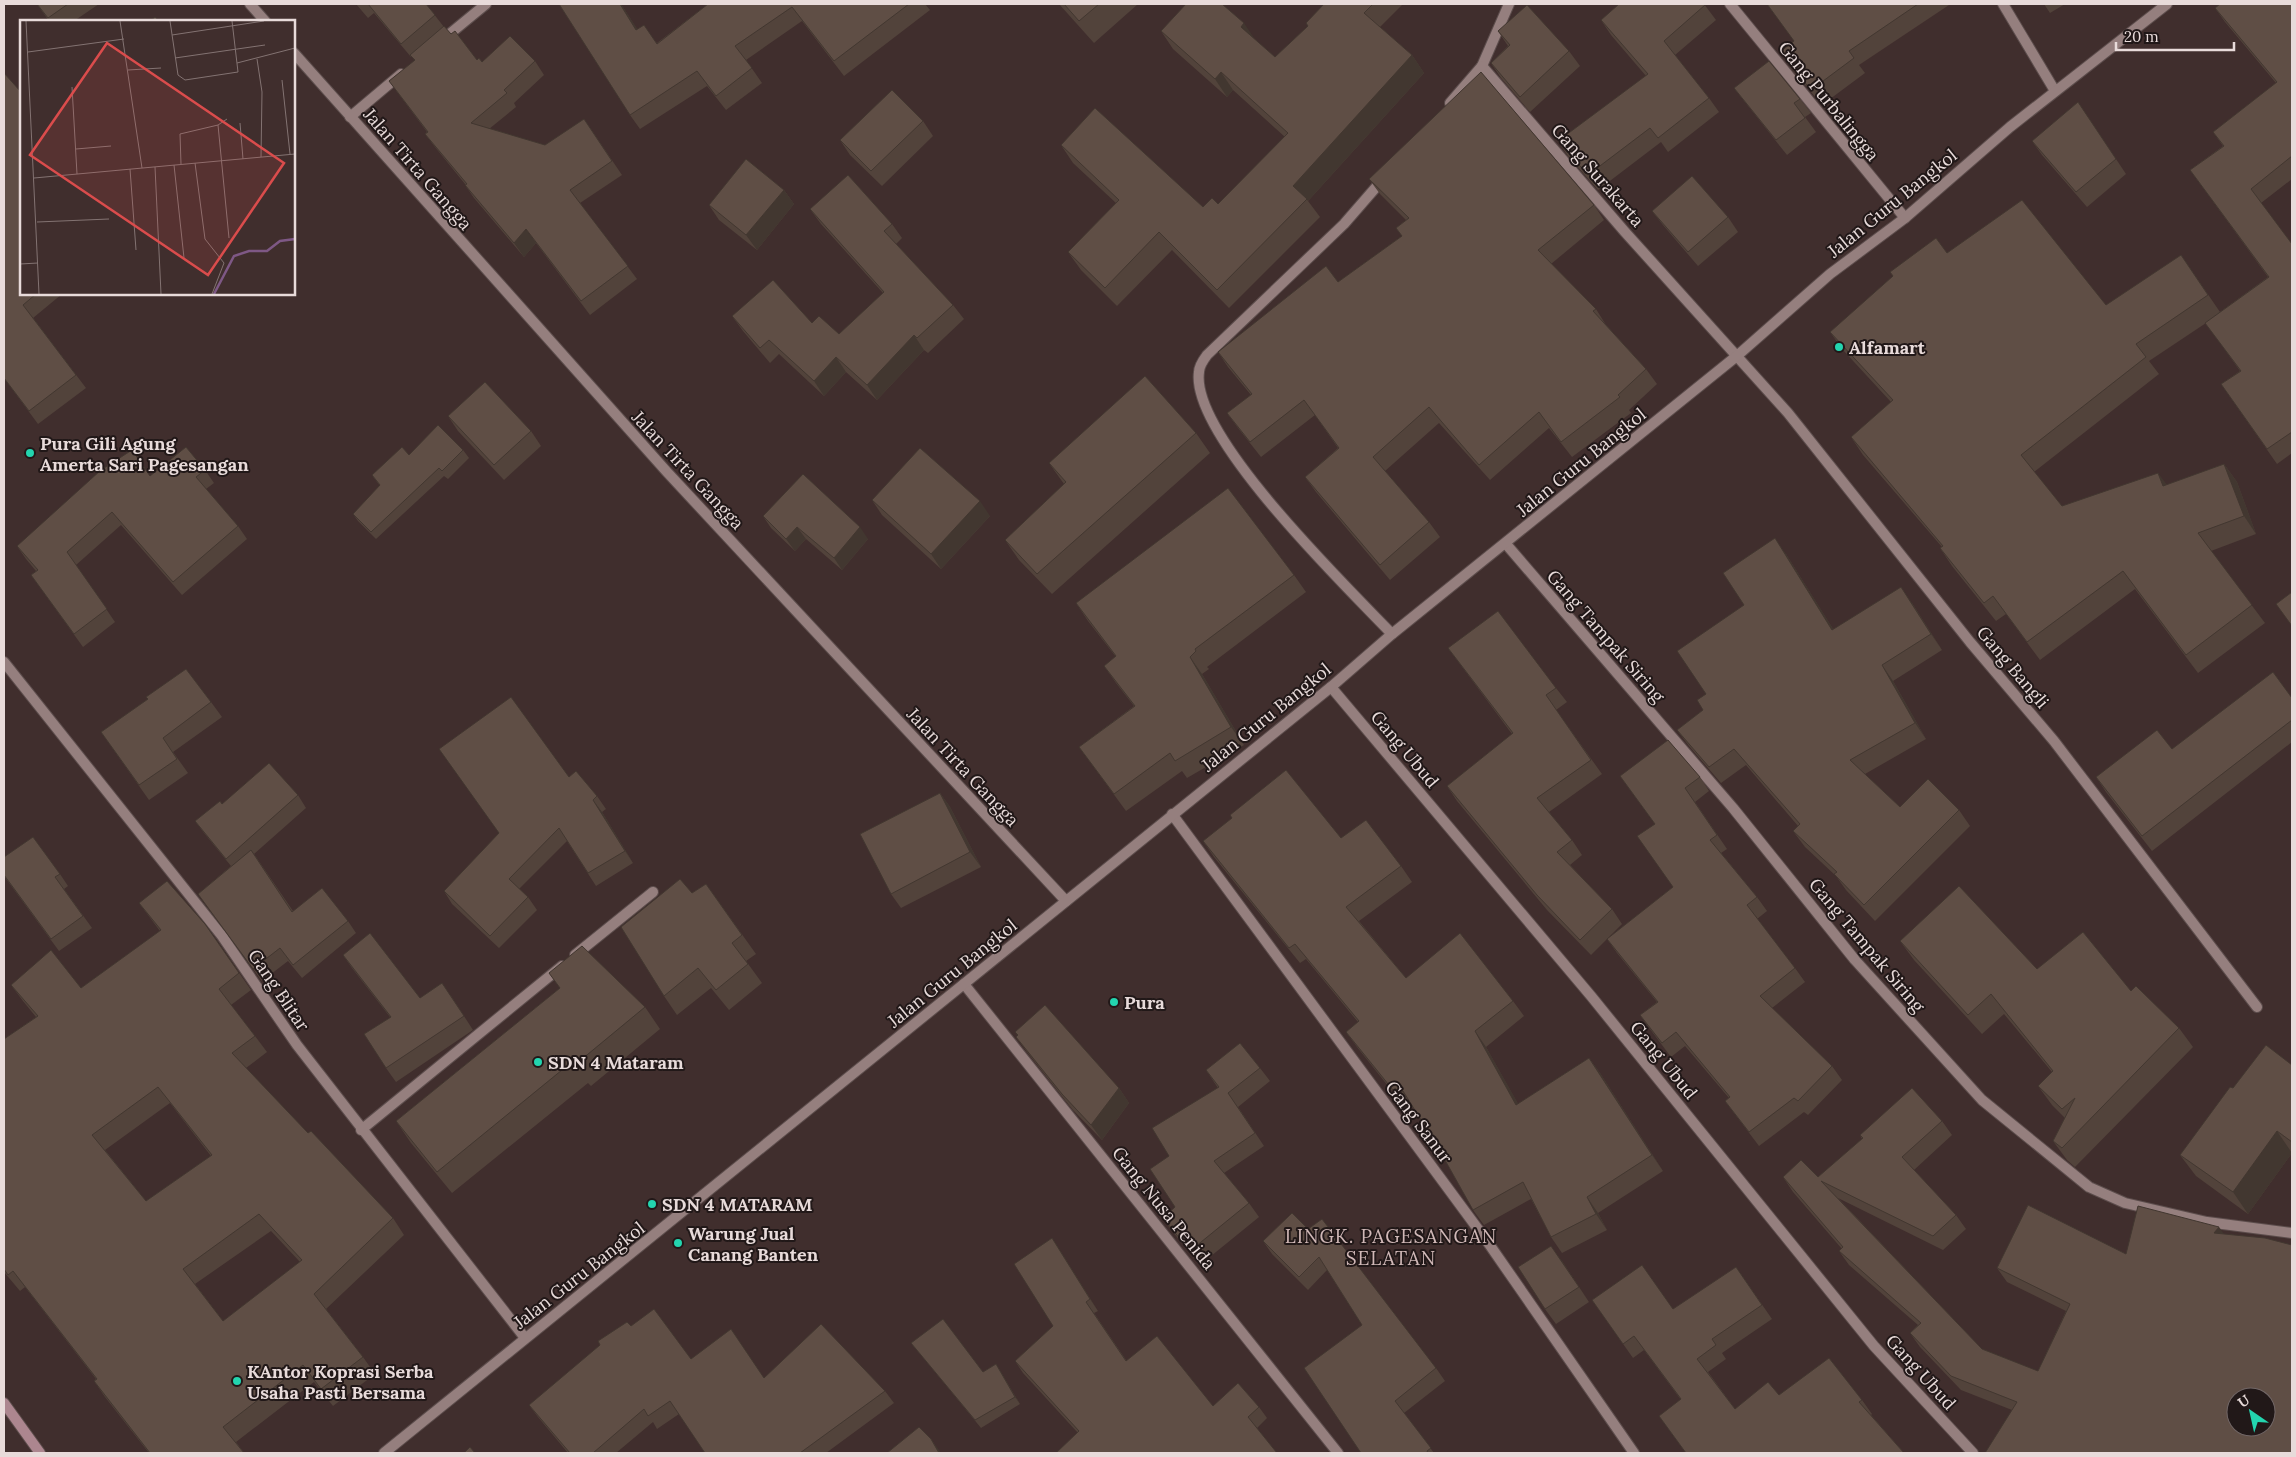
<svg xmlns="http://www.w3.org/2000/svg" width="2296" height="1457" font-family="Lora,serif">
<rect width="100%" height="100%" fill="#402e2d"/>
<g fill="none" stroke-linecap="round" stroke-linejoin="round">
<g stroke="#5c4d4c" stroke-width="12">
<g id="minor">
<path d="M250,4L265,21"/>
<path d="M1509,4L1482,66L1625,232L1788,413L1970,642L2054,741L2257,1007"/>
<path d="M1730,4L1905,218"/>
<path d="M2003,4L2055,91"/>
<path d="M441,41L486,4"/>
<path d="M294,53L667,472L1066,901"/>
<path d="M1450,103L1482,66"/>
<path d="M350,117L401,74"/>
<path d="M1384,178L1344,224L1207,355C1204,359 1199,366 1199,372C1190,435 1347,587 1392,634"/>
<path d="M1506,544L1733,808L1855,960L1982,1100L2089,1187L2125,1203L2207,1222L2292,1233"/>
<path d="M4,662L222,936L297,1045L525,1338"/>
<path d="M1331,687L1591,996L1874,1346L1973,1453"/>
<path d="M1172,814L1489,1244L1634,1453"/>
<path d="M575,955L653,892"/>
<path d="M964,984L1338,1453"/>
<path d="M361,1130L562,966"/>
</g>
</g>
<g stroke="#5c4d4c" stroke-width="12">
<path id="tertiary" d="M384,1453L1331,687L1392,634L1738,355L1830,274L1905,218L2010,127L2167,4"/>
</g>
<g stroke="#5c4d4c" stroke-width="12">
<path id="secondary" d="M4,1403L40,1453"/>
</g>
<use href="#minor" stroke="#957f7e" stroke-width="10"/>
<use href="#tertiary" stroke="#957f7e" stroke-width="10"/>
<use href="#secondary" stroke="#ac868f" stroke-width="10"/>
</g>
<g fill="#52433b" fill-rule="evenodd">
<path d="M37,4H99L74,21H49Z"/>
<path d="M356,4H426L444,27L477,60L482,62L535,61L544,75L514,103L516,107L489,129L545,145L584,119L622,175L580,203L637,279L590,315L536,243L524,257L474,198L465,185V184L435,147L425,134L427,132L389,81L415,61L412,57H411L374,13L368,18Z"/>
<path d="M559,4H621L637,29L657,43L708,4H925L930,10L844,76L802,21L746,60L762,83L726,110L707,86L640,129L630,115Z"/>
<path d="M1059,4H1138L1094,43Z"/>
<path d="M1324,4H1403L1380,27L1412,55L1424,73L1308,201L1320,217L1229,308L1172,250L1117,306L1081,270L1068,252L1116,203L1073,163L1061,145L1203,207L1218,204L1285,137L1233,90L1227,97L1173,49L1161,31L1256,41L1275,57L1308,26Z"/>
<path d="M1704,4L1716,20L1675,55L1709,98L1719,112L1668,152L1661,142L1598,190L1568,156L1558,141L1646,76L1611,35L1601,20Z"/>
<path d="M1767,4H1948L1949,5L1859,65L1865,73L1822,105L1790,67L1780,52L1794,41Z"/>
<path d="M2044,4H2065L2050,13Z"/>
<path d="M2292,4V179L2261,203L2292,244V453L2277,464L2221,384L2240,371L2206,323L2149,361L2159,374L2034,472L2062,506L2167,485L2224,464L2237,482L2256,534L2211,551L2265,623L2198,673L2135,589L2040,660L2006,614L1996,621L1952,566L1940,548L1942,547L1863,455L1851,437L1891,402L1843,350L1830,332L1947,253L2106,305L2181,255L2220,312L2268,277L2190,170L2223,146L2213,132L2276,83L2225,22L2215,8Z"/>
<path d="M1498,31L1569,51L1580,66L1530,112L1501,78L1491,63L1508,46Z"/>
<path d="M4,73L21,294H62L33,318L86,388L38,424L4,378Z"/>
<path d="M1734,88L1800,99L1811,113L1805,117L1816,132L1787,155L1745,102Z"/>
<path d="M2088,117L2126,174L2087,207L2042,155L2032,141Z"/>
<path d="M923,121L933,136L882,186L850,155L840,140Z"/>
<path d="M1369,179L1594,205L1604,220L1551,264L1596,309L1606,325L1646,369L1657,384L1629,410L1631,413L1572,457L1549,428L1490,480L1439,423L1385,471L1429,522L1440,537L1390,580L1316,492L1305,477L1338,448L1315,415L1261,457L1238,428L1227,413L1251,395L1228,367L1218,352L1338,282L1402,236L1396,228L1406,220L1380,194Z"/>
<path d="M784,190L794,204L757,250L719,220L709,205Z"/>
<path d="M810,209L892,224L902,238L896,244L953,305L964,319L928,353L924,350L877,400L846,372L824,396L779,354L770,363L743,331L732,316L812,323L839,334L883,293L821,224Z"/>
<path d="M1652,211L1728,217L1738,232L1698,266L1663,225Z"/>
<path d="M448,416L531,431L541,446L504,480L458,431Z"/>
<path d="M1196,433L1210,453L1052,594L1019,560L1005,540L1064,484L1049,463Z"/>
<path d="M463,450L469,458L448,479L444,476L376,539L358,521L353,514L380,486L372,475L409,455Z"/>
<path d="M205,470L214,483L206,489L238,526L247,539L182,595L121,525L76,565L115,622L83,647L31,575L36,571L26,559L17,546L150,476Z"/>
<path d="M872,500L990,516L941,569L882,515Z"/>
<path d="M763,516L868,539L842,570L806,539L795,551L771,528Z"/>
<path d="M1786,554L1833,629L1912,603L1942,650L1893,681L1926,739L1865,774L1900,807L1959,810L1970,826L1875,921L1846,890L1836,876L1805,847L1793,831L1798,826L1746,765L1721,783L1689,746L1677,730L1703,710L1706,694L1744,605Z"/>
<path d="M1294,575L1306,592L1207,667L1209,669L1202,674L1244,745L1187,778L1182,771L1126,811L1079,747L1134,706L1116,683L1104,666L1116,657L1088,621L1076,603Z"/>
<path d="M1448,648L1556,688L1567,702L1556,710L1602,774L1549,812L1572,840L1582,855L1570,865L1612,909L1622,924L1591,955L1547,910L1457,801L1447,786L1512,734Z"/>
<path d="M2292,698V742L2152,851L2106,792L2096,777L2172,749Z"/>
<path d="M211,702L222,717L173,752L188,773L149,800L101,732Z"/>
<path d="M1620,776L1700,777L1709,791L1695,802L1727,849L1721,853L1757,897L1767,911L1757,919L1795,968L1805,982L1772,1008L1832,1066L1842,1080L1808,1115L1804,1112L1759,1146L1725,1101L1729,1098L1685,1046L1671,1057L1650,1029L1640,1015L1657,1002L1617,953L1607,939L1673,887L1655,824Z"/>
<path d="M569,777L597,796L606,809L602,812L633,863L596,886L567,841L519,889L528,897L537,910L499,948L452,904L444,891Z"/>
<path d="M940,793L950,807L981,867L901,908L891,894Z"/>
<path d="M298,795L306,808L254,854L293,911L348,921L356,933L302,978L288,961L262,981L198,894L231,866L204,833L195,821L222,804Z"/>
<path d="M1341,838L1401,866L1412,882L1359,921L1406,978L1513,1001L1524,1016L1486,1047L1518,1104L1589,1058L1600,1073L1663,1171L1598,1213L1607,1230L1562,1253L1551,1237L1531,1199L1484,1225L1473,1210L1436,1144L1413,1107L1408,1111L1357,1047L1346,1032L1358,1022L1306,959L1300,963L1214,857L1203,841Z"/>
<path d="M60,874L68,886L64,889L92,928L59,951L4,876Z"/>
<path d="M706,884L756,954L746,961L762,983L729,1010L711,988L677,1015L664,996L692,893Z"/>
<path d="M139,903L205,924L251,990L231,1005L255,1036L267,1052L246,1068L308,1133L393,1218L404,1235L326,1309L363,1357L375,1374L333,1406L314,1382L236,1442L244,1453H149L105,1397L94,1381L96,1379L25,1287L20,1291L4,1272V1039L36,1017L23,1001L11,985L81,988L160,931ZM170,1103L211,1156L146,1201L105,1150ZM271,1231L300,1262L223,1321L195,1284Z"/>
<path d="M1900,941L2037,969L2131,991L2179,1028L2193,1047L2075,1167L2067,1160L2053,1141L2065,1118L2052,1105L2038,1086L2052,1072L2004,1014L1982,1034L1914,960Z"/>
<path d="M343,955L420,998L451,996L473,1030L396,1082L386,1068L390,1017L352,968Z"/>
<path d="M549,973L645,1007L660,1029L591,1086L588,1083L452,1193L411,1143L396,1121L560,988Z"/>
<path d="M1015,1032L1119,1088L1129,1103L1102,1140L1072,1109L1027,1052L1016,1037L1018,1036Z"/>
<path d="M2292,1065V1153L2248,1214L2196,1176L2180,1155L2233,1088Z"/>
<path d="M1260,1068L1270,1081L1238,1107L1264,1146L1224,1173L1249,1203L1259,1217L1200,1265L1172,1231L1163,1218L1175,1207L1169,1156L1218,1088L1206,1070Z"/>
<path d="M1942,1121L1952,1135L1914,1170L1956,1215L1966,1229L1943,1250L1838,1198L1982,1349L2038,1371L2066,1311L2007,1282L1997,1268L2126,1254L2224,1234L2012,1410L1961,1390L1920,1347L1910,1333L1918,1325L1849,1265L1839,1251L1842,1249L1793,1192L1783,1177H1818L1862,1139L1860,1135Z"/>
<path d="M1292,1213L1436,1368L1445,1381L1404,1413L1434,1453H1361L1362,1325L1327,1270L1308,1290L1272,1254L1263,1241Z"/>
<path d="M1052,1238L1098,1311L1094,1313L1126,1360L1213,1406L1259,1407L1267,1418L1257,1428L1078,1433L1023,1373L1015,1361L1053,1326Z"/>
<path d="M1562,1261L1589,1302L1556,1324L1545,1309Z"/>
<path d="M1736,1267L1772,1319L1722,1353L1726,1359L1708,1372L1735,1409L1779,1395L1862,1400L1872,1414L1871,1415L1904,1453H1686L1659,1416L1681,1400L1644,1350L1633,1358L1592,1300L1673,1309Z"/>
<path d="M631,1326L691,1359L764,1378L885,1391L894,1403L826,1453H705L679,1414L657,1429L653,1422L616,1453H568L538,1417L529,1405Z"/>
<path d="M911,1343L983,1372L996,1364L1020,1404L981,1428L917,1350Z"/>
</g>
<g fill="#423730">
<path d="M620,4H621L647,44L636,30Z"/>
<path d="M1244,23L1256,41L1241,27Z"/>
<path d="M1412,55L1424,73L1308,201L1293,186Z"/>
<path d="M1221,72L1233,90L1227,97L1215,79Z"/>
<path d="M784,190L794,204L757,250L746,235Z"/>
<path d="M526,229L536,243L524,257L514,243Z"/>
<path d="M914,335L924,350L877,400L867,385Z"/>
<path d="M836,357L846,372L824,396L814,381Z"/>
<path d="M2224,464L2237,482L2256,534L2244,516Z"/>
<path d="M2158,473L2171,490L2163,486Z"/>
<path d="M980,501L990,516L941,569L931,554Z"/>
<path d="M797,527L806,539L795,551L786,539Z"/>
<path d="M860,527L868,539L842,570L834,558Z"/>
<path d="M1775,538L1786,554L1844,646L1832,630Z"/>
<path d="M1901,587L1912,603L1942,650L1931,634Z"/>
<path d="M1190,657L1202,674L1244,745L1231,727Z"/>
<path d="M1882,665L1893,681L1926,739L1915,723Z"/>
<path d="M940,793L950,807L981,867L970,852Z"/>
<path d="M593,800L602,812L633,863L625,851Z"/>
<path d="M1475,1031L1486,1047L1528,1121L1516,1105Z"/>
<path d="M1589,1058L1600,1073L1663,1171L1652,1155Z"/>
<path d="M1119,1088L1129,1103L1102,1140L1091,1125Z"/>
<path d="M2277,1131L2292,1153L2248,1214L2233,1192Z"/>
<path d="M1587,1197L1598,1213L1607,1230L1596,1214Z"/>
<path d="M2219,1227L2229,1241L2214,1233Z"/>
<path d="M1052,1238L1060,1250L1098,1311L1090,1299Z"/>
<path d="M1551,1246L1562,1261L1589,1302L1579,1287Z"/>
<path d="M996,1364L1001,1372L1020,1404L1015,1397Z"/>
<path d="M931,1439L941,1453H939Z"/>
</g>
<g fill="#5f4e45" stroke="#423730" fill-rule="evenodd">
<path d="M37,4H68L48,18Z"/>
<path d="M368,4H426L435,15L401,44Z"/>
<path d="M559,4H620L636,30L644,25L657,44L708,4H909L834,61L792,7L735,46L752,68L716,96L697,71L630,115Z"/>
<path d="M1064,4H1099L1079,21Z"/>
<path d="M1186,4H1222L1244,23L1241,27L1275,57L1308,26L1306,23L1324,4H1373L1364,13L1412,55L1293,186L1307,199L1217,290L1159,232L1105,288L1068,252L1119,200L1061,145L1095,108L1203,207L1212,198L1218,204L1288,133L1221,72L1215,79L1161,31Z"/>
<path d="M1619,4H1704L1705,5L1664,41L1709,98L1658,138L1650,128L1588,175L1558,141L1648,74L1601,20Z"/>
<path d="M1767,4H1918L1849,51L1854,58L1811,90L1780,52L1794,41Z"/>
<path d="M2220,4H2292V156L2251,189L2292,244V432L2267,449L2221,384L2241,371L2205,323L2269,277L2190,170L2224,146L2213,132L2277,82L2215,8Z"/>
<path d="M1527,5L1569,51L1520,97L1491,63L1510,45L1498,31Z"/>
<path d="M155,17L159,21H150Z"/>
<path d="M444,26L451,34L455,31L477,60L479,58L482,62L510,36L535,61L504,90L507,93L471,123L545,145L584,119L612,161L570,190L628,266L581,301L526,229L514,243L465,185L467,184L425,134L428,132L389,81L415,60L410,55Z"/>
<path d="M1769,61L1800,99L1794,103L1805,118L1776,140L1734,88Z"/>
<path d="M1481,72L1594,205L1538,250L1596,309L1593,311L1646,369L1618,395L1620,397L1561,442L1539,412L1479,465L1429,407L1373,457L1429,522L1380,565L1305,477L1339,448L1304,400L1250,442L1227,413L1252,394L1218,352L1326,266L1338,282L1402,236L1396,228L1409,218L1369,179Z"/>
<path d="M4,73L21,92V294H36L23,305L76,375L29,411L4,378Z"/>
<path d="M892,90L923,121L871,171L840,140Z"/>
<path d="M2078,102L2116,159L2076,192L2032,141Z"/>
<path d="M746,159L784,190L746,235L709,205Z"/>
<path d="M848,175L892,224L884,231L953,305L917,338L914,335L867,385L836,357L814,381L769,340L760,348L732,316L773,280L812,323L819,316L839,334L884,292L810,209Z"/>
<path d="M1692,176L1728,217L1688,252L1652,211Z"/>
<path d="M2022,200L2106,305L2181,255L2208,295L2136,344L2146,357L2021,455L2062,506L2158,473L2163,486L2224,464L2244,516L2198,533L2252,605L2186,655L2123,571L2027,642L1993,596L1984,603L1940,548L1943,546L1851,437L1893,400L1830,332L1893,276L1890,272L1936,238L1947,253Z"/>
<path d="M1145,376L1196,433L1037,574L1005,540L1066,482L1049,463Z"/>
<path d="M485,382L531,431L494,465L448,416Z"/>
<path d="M438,425L463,450L442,471L439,468L371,532L353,514L380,485L372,475L402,447L409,455Z"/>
<path d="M186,447L205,470L196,477L238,526L173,582L112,512L67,552L107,609L74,634L31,575L38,570L17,546L101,470L132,450L150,476Z"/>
<path d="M920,448L980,501L931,554L872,500Z"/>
<path d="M803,474L860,527L834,558L797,527L786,539L763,516Z"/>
<path d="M1228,488L1294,575L1195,649L1196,651L1190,657L1231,727L1175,761L1170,753L1114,794L1079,747L1135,706L1104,666L1116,656L1076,603Z"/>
<path d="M1775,538L1832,630L1901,587L1931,634L1882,665L1915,723L1850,760L1900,807L1928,779L1959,810L1864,905L1834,874L1837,872L1793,831L1800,824L1734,749L1709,767L1677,730L1703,710L1697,700L1706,694L1677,651L1744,605L1723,573Z"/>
<path d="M2292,592V626L2276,604Z"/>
<path d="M1498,611L1556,688L1546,695L1591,760L1537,798L1572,840L1557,852L1612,909L1580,940L1537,895L1447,786L1513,733L1448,648Z"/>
<path d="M186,669L211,702L163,738L177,759L139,785L101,732L148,699L146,697Z"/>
<path d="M2273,672L2292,698V720L2142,836L2096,777L2157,730L2172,749Z"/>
<path d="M511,697L569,777L576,771L597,796L593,800L625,851L588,873L559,828L509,879L528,897L490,936L444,891L499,833L439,749Z"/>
<path d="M1668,740L1700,777L1685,788L1717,835L1710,840L1757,897L1747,905L1795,968L1760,996L1832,1066L1798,1101L1794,1098L1749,1132L1725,1101L1730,1097L1676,1032L1662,1043L1640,1015L1658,1002L1607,939L1673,887L1637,836L1655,824L1620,776Z"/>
<path d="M269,763L298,795L226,859L195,821L220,801L222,804Z"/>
<path d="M1286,770L1341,838L1366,820L1401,866L1346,907L1406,978L1460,933L1513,1001L1475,1031L1516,1105L1589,1058L1652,1155L1587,1197L1596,1214L1551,1237L1523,1182L1473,1210L1436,1144L1403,1091L1397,1095L1346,1032L1359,1021L1295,944L1289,948L1203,841L1232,818L1230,815Z"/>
<path d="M940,793L970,852L891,894L860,834Z"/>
<path d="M33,837L60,874L55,877L83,916L51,939L4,875V857Z"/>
<path d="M251,850L292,912L322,888L348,921L293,965L280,948L253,969L198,894Z"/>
<path d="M680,879L692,893L706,884L742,935L732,943L748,964L716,990L698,968L664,996L621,927Z"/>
<path d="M167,881L205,924L239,973L219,989L255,1036L232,1053L308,1133L311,1131L393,1218L314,1294L363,1357L321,1389L303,1365L223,1427L244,1453H150L94,1381L97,1379L13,1271L8,1275L4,1269V1039L38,1016L11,985L51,950L81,988L161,930L139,903ZM158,1087L212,1155L146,1201L92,1135ZM259,1214L302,1260L223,1321L183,1269Z"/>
<path d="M1959,886L2037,969L2083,932L2131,991L2136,986L2179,1028L2062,1148L2053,1141L2075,1098L2062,1109L2038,1086L2053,1071L1991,994L1968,1015L1900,941Z"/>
<path d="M370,933L420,998L442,983L464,1016L386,1068L364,1034L391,1017L343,955Z"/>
<path d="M582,946L645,1007L576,1064L573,1061L437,1172L396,1121L560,988L549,973Z"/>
<path d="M1045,1005L1119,1088L1091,1125L1062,1094L1016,1037L1018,1035L1015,1032Z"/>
<path d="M1240,1043L1260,1068L1228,1093L1255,1133L1214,1161L1249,1203L1190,1251L1163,1218L1175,1207L1150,1169L1169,1156L1152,1128L1219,1087L1206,1070Z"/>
<path d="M2266,1045L2292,1065V1142L2277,1131L2233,1192L2180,1155L2230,1087L2233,1088Z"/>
<path d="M1912,1088L1942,1121L1902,1157L1956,1215L1933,1236L1821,1181L1982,1349L2038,1371L2070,1304L1997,1268L2028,1205L2126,1254L2138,1206L2219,1227L2214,1233L2265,1238L2292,1245V1453H1985L2017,1402L1951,1376L1910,1333L1921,1323L1839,1251L1843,1247L1783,1177L1801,1160L1818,1177L1863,1138L1860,1135ZM2236,1397H2266V1427H2236Z"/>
<path d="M1292,1213L1308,1229L1322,1219L1436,1368L1395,1401L1431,1448L1427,1451L1428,1453H1361L1304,1368L1362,1325L1319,1257L1299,1277L1263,1241Z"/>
<path d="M1052,1238L1090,1299L1086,1302L1126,1361L1157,1336L1213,1406L1238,1383L1259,1407L1248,1417L1277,1453H1056L1079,1431L1015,1361L1053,1326L1014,1264Z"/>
<path d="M1551,1246L1579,1287L1545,1309L1518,1267Z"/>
<path d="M1642,1265L1673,1309L1736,1267L1762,1305L1712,1339L1716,1345L1697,1359L1735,1409L1768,1382L1779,1395L1829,1358L1862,1400L1859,1402L1904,1453H1686L1659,1416L1681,1399L1634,1336L1623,1344L1592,1300Z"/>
<path d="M654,1309L691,1359L731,1329L764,1378L821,1324L885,1391L800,1453H705L670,1401L648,1416L644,1409L593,1453H570L529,1405L600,1345L598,1341L627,1322L631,1326Z"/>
<path d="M943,1319L983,1372L996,1364L1015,1397L975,1420L911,1343Z"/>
<path d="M919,1427L931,1439L939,1453H887Z"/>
<path d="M470,1447L475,1453H464Z"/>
</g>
<g fill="#23d5af" stroke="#211818" stroke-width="2">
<circle cx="1839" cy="347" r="5"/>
<circle cx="30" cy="453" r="5"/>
<circle cx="1114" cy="1002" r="5"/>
<circle cx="538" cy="1062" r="5"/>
<circle cx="652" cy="1204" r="5"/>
<circle cx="678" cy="1243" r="5"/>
<circle cx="237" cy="1381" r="5"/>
</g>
<g text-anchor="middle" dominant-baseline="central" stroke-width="4" stroke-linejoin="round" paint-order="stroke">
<g font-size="18" fill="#e8dbda" stroke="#211818">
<text transform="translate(1829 101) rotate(51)">Gang Purbalingga</text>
<text transform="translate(418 169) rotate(49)">Jalan Tirta Gangga</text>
<text transform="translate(1598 175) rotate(49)">Gang Surakarta</text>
<text transform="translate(1892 203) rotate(-39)">Jalan Guru Bangkol</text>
<text transform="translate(1581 462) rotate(-39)">Jalan Guru Bangkol</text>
<text transform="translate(688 470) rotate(47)">Jalan Tirta Gangga</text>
<text transform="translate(1606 636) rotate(49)">Gang Tampak Siring</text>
<text transform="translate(2013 667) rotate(50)">Gang Bangli</text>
<text transform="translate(1266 717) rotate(-39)">Jalan Guru Bangkol</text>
<text transform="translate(1405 749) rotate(50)">Gang Ubud</text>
<text transform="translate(963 767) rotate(47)">Jalan Tirta Gangga</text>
<text transform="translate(1867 945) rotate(50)">Gang Tampak Siring</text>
<text transform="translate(952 973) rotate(-39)">Jalan Guru Bangkol</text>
<text transform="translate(279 990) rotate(56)">Gang Blitar</text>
<text transform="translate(1664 1060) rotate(51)">Gang Ubud</text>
<text transform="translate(1419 1122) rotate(53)">Gang Sanur</text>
<text transform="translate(1164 1208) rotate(51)">Gang Nusa Penida</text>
<text transform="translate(579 1275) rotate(-38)">Jalan Guru Bangkol</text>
<text transform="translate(1921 1372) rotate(48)">Gang Ubud</text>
</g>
<g font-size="18" font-weight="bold" fill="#e8dbda" stroke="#211818" text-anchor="start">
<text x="1849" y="347">Alfamart</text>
<text x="40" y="443">Pura Gili Agung<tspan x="40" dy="21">Amerta Sari Pagesangan</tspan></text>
<text x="1124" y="1002">Pura</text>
<text x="548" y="1062">SDN 4 Mataram</text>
<text x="662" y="1204">SDN 4 MATARAM</text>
<text x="688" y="1233">Warung Jual<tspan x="688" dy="21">Canang Banten</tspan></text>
<text x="247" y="1371">KAntor Koprasi Serba<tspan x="247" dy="21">Usaha Pasti Bersama</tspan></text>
</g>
<g font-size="19" letter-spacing="1" fill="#d0b8b7" stroke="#211818">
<text x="1391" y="1236">LINGK. PAGESANGAN<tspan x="1391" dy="22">SELATAN</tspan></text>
</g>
</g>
<g transform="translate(20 20)">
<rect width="275" height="275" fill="#402e2d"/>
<path fill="none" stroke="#7e5885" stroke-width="2.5" d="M194,274L214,236L229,231H247L260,221L275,219"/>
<path fill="none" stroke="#837372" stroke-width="1" d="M6,1L19,274M100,1L122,148M150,1L158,55L165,60L218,52L212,1M152,15L244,1M8,32L104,19M155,38L245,25M237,39L242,72L241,137M217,43L275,28M108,50L141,48M262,60L270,134M52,67L57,154M207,99L198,105L209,218M220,103L223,139M56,129L91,126M175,143L185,219L204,243L192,274M161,144L160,114L198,105M154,145L164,238M135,147L141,274M110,149L116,230M14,158L275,134M17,202L89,199M0,244L18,243"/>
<path fill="#da4c4c" fill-opacity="0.15" stroke="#da4c4c" stroke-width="2.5" d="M87,23L264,143L188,255L10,135Z"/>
<rect width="275" height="275" fill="none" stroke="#e8dbda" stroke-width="2.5"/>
</g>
<rect width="2296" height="1457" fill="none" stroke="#e8dbda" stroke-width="10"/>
<g transform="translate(2251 1412) rotate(326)"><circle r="24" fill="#211818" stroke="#716666"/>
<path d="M0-4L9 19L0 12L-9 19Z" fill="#23d5af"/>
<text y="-8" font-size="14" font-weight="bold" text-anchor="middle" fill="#e8dbda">U</text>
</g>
<path d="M2116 42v8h118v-8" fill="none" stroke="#e8dbda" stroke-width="2.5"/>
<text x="2124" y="42" font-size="15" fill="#e8dbda" stroke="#211818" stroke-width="4" paint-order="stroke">20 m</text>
</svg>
